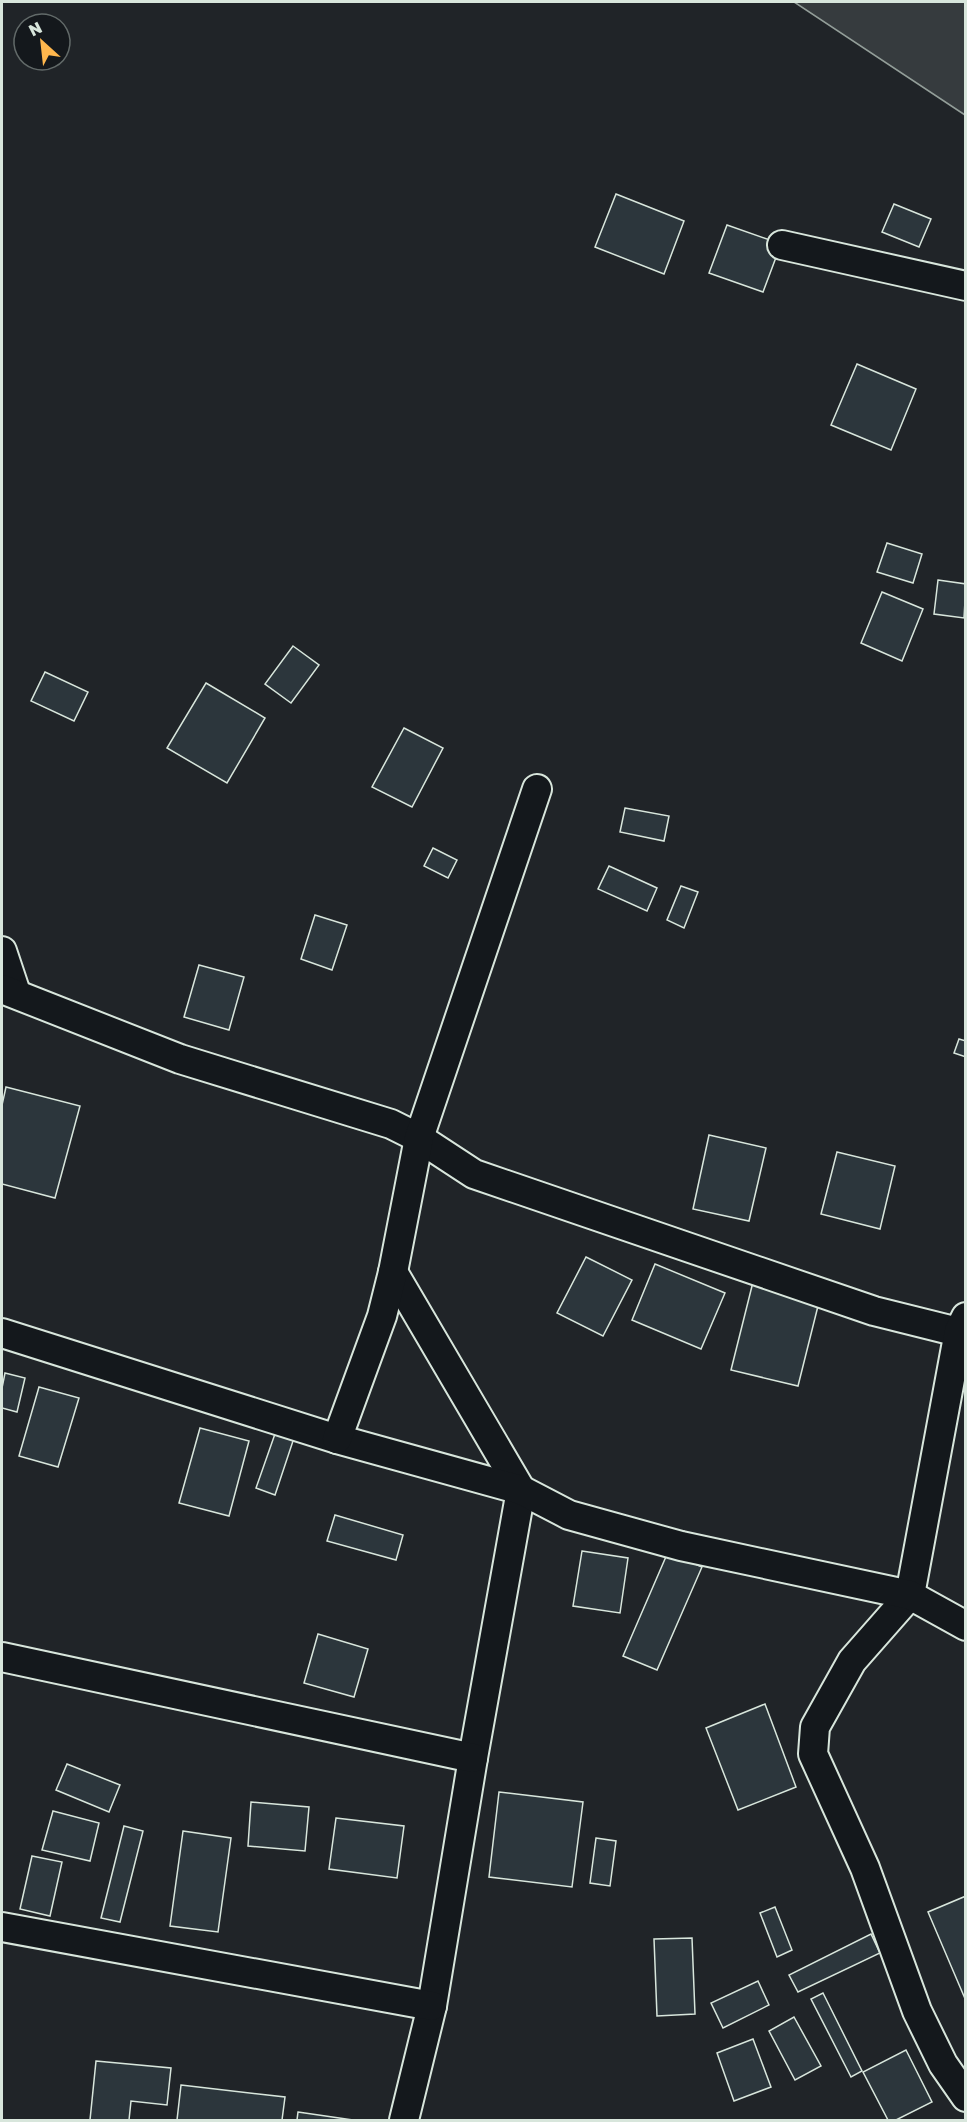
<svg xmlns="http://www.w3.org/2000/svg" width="967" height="2122" font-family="'Golos Text',sans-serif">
<rect width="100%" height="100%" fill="#14181c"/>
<path fill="#202428" stroke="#939e99" stroke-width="1.5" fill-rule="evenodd" d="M2,2H965V2120H2ZM24,24H60V60H24Z"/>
<path fill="#363b3e" stroke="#939e99" stroke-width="1.5" d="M794,2H965V115Z"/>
<g fill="#2c363c" stroke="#d8e6dc" stroke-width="1.5">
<path d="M616,194L684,221L664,274L595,247Z"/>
<path d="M894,204L931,219L919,247L882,232Z"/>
<path d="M727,225L781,244L763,292L709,273Z"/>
<path d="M857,364L916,389L891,450L831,425Z"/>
<path d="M887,543L922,554L913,583L877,572Z"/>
<path d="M938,580L966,584L964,618L934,614Z"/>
<path d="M882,592L923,609L902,661L861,643Z"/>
<path d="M293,646L319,665L291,703L265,684Z"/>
<path d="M45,672L88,692L74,721L31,701Z"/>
<path d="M206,683L265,718L227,783L167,748Z"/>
<path d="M404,728L443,748L412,807L372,787Z"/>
<path d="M625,808L669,816L664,841L620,832Z"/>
<path d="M433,848L457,860L448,878L424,866Z"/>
<path d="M609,866L657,888L647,911L598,889Z"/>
<path d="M681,886L698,892L684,928L667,920Z"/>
<path d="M315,915L347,925L332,970L301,959Z"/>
<path d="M199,965L244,977L229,1030L184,1017Z"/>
<path d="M959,1039L966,1041V1057L954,1053Z"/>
<path d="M6,1087L80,1106L55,1198L2,1184V1105Z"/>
<path d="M709,1135L766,1148L749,1221L693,1209Z"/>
<path d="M837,1152L895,1166L880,1229L821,1214Z"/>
<path d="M586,1257L632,1280L603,1336L557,1313Z"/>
<path d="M655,1264L725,1293L701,1349L632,1320Z"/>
<path d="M753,1282L820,1298L798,1386L731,1370Z"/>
<path d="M5,1373L25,1378L17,1412L2,1408V1388Z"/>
<path d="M39,1387L79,1398L58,1467L19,1456Z"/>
<path d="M200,1428L249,1441L229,1516L179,1503Z"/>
<path d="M276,1431L294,1438L275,1495L256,1488Z"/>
<path d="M335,1515L403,1535L396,1560L327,1541Z"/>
<path d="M582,1551L628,1558L620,1613L573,1606Z"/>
<path d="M668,1552L702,1567L657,1670L623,1656Z"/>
<path d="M318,1634L368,1649L354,1697L304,1683Z"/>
<path d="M765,1704L796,1787L738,1810L706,1728Z"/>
<path d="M67,1764L120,1785L109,1812L56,1790Z"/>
<path d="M499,1792L583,1802L572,1887L489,1877Z"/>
<path d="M251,1802L309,1807L305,1851L248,1846Z"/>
<path d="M53,1811L99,1823L90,1861L42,1850Z"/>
<path d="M336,1818L404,1826L397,1878L329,1869Z"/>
<path d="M124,1826L143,1831L120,1922L101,1918Z"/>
<path d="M183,1831L231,1838L218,1932L170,1926Z"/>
<path d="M596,1838L616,1841L610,1886L590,1883Z"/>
<path d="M32,1856L62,1862L50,1916L20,1909Z"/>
<path d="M966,1896V2001L928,1912Z"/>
<path d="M775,1907L792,1950L777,1957L760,1913Z"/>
<path d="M871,1934L880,1953L798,1992L789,1975Z"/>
<path d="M692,1938L695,2014L657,2016L654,1939Z"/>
<path d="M758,1981L769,2005L723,2028L711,2003Z"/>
<path d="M823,1993L862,2071L851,2077L811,1999Z"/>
<path d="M794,2017L821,2066L795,2080L769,2031Z"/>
<path d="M753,2039L771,2087L734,2101L717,2053Z"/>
<path d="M906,2050L932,2102L896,2120H888L863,2072Z"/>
<path d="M96,2061L171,2068L167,2105L131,2101L129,2120H90Z"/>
<path d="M181,2085L285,2097L282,2120H177Z"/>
<path d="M298,2112L353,2120H297Z"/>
</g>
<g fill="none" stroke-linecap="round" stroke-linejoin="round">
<g stroke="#d8e6dc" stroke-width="32">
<g id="minor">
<path d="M782,245L966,286"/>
<path d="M2,951L16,993"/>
<path d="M2,989L180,1059L391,1124L419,1138L474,1174L874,1311L966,1334"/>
<path d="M393,1272L521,1490L473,1758L432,2006L404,2120"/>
<path d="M966,1317L959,1331L910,1595L852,1661L815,1727L813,1754L865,1868L917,2011L943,2064L966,2097"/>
<path d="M2,1333L337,1439L521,1490L569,1515L681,1546L910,1595L966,1626"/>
<path d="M337,1439L382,1316L393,1272L419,1138L537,789"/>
<path d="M2,1657L473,1758"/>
<path d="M2,1927L432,2006"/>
</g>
</g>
<use href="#minor" stroke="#14181c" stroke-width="28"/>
</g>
<rect width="967" height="2122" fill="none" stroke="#d8e6dc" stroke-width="6"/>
<g transform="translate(42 42) rotate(333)"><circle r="28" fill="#14181c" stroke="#626a69" stroke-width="1.5"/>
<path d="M0-4.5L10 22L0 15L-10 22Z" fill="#ffb74d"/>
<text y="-9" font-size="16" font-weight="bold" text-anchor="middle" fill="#d8e6dc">N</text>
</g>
</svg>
